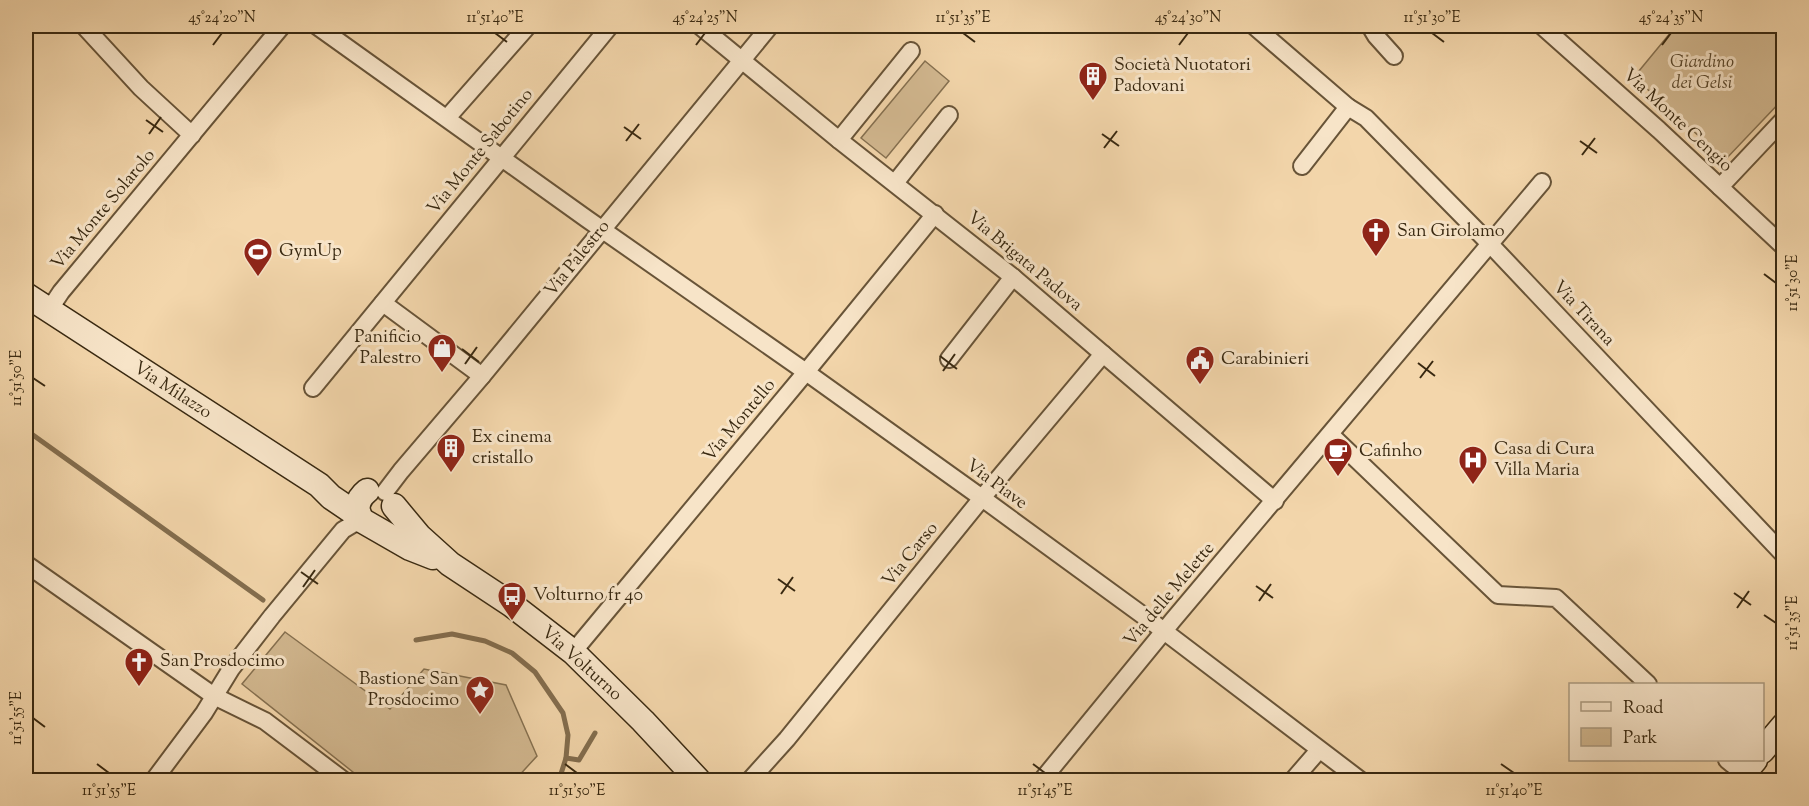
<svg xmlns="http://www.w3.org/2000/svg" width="1809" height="806" font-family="'Sorts Mill Goudy',serif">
<rect width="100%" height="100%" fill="#f3d6ab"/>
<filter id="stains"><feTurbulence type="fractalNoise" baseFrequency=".00333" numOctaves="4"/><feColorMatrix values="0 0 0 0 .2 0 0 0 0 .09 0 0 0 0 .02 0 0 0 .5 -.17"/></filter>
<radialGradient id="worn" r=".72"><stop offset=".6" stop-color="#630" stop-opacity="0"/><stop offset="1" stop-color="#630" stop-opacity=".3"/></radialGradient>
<g fill="#d3b991" stroke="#867151" stroke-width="1.5">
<path d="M1676,26H1783V99L1725,160L1634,77Z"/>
<path d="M925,61L949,81L886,158L861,138Z"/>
<path d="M285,632L390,709L424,669L506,685L537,756L515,780H363L242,684Z"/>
</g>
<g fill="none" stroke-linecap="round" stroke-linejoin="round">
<g stroke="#836d4e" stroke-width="5">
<path d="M26,430L263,600"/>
<path d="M416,640L452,634L485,641L512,653L535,672L563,713L568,735L566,758L559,780"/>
<path d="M566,758L579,760L595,733"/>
</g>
<g stroke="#685438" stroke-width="20">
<g id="minor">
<path d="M84,26L141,88L192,135"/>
<path d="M317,26L587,219L806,372L982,498L1152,622L1360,780"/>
<path d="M700,26L839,140L1013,277L1275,501"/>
<path d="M1254,26L1348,107L1366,118L1489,243L1784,555"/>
<path d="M1370,26L1376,36L1394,56"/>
<path d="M1542,26L1659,130L1784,247"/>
<path d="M447,118L528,26"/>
<path d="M839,140L911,51"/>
<path d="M1302,166L1348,107"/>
<path d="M895,183L949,115"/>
<path d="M1720,187L1784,119"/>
<path d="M383,303L482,376"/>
<path d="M49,310L61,292L282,26"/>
<path d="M949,359L1013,277"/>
<path d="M313,388L610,26"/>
<path d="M1331,435L1498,595L1556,598L1648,684"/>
<path d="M385,492L401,471L482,376L770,26"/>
<path d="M26,564L214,696L265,721L343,780"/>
<path d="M573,652L806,372L935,214"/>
<path d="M1727,760L1743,773"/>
<path d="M154,780L204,713L231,669L272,616L343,530L353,524L363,521"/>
<path d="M750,780L787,739L982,498L1103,354"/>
<path d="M1042,780L1173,620L1542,182"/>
<path d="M1293,780L1319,750"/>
</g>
</g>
<g stroke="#392911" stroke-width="27">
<g id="secondary">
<path d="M26,295L319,485L331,497L359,516"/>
<path d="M367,491C357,499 354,510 363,521L410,548L433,557"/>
<path d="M394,506L419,536L450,564L512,605L573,652L643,721L698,780"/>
<path d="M1762,751L1784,725"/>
<path d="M1738,780L1755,760"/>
</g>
</g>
<use href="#minor" stroke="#f7e4c8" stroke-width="16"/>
<use href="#secondary" stroke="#f7e4c8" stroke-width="24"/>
</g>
<path fill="none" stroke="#392911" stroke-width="2" d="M495,33L507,42M963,33L975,42M1432,33L1444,42M213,45L222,33M696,45L705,33M1179,45L1188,33M1662,45L1671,33M146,120L163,132M624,127L641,139M149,134L161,117M1102,134L1119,146M626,141L639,124M1580,141L1597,153M1104,148L1117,131M1582,155L1595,138M1764,274L1776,283M462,349L479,362M940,356L957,369M1418,363L1435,376M465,364L477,347M943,371L955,354M33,378L45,386M1420,378L1433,361M301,572L318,584M778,579L795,591M1256,586L1273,598M303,587L315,570M1734,593L1751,605M781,594L793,577M1259,601L1271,584M1737,608L1749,591M1764,615L1776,623M33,718L45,727M97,764L109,773M565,764L577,773M1033,764L1045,773M1501,764L1514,773"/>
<defs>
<g id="building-pin" transform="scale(1.5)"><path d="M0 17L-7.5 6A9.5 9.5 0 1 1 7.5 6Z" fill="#8f2418" stroke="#f7e4c8"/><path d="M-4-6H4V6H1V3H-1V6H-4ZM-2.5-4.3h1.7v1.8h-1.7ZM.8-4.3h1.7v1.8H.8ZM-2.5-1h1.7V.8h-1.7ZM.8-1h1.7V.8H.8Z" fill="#fff"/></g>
<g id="church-pin" transform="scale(1.5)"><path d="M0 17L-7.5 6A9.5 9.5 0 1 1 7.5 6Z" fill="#8f2418" stroke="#f7e4c8"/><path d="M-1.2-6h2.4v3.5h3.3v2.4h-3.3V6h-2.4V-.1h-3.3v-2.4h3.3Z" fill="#fff"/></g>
<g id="stadium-pin" transform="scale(1.5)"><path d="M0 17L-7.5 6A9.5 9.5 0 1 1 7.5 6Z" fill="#8f2418" stroke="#f7e4c8"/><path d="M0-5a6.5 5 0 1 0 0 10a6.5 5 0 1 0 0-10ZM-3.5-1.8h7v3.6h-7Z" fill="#fff"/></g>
<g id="shop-pin" transform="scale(1.5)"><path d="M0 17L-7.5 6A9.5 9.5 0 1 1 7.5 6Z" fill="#8f2418" stroke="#f7e4c8"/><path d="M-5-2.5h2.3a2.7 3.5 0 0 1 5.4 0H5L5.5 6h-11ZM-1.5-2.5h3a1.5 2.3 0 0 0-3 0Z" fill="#fff"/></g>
<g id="civic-pin" transform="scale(1.5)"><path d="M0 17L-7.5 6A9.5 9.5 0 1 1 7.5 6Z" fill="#8f2418" stroke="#f7e4c8"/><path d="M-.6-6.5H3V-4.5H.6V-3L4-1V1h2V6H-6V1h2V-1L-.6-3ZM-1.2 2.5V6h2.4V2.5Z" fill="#fff"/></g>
<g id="cafe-pin" transform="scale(1.5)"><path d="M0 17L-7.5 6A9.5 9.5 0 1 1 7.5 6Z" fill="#8f2418" stroke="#f7e4c8"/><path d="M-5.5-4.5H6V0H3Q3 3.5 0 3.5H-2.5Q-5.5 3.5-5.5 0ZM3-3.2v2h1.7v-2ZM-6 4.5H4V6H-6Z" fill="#fff"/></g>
<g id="hospital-pin" transform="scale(1.5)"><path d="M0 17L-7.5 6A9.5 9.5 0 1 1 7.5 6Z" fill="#8f2418" stroke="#f7e4c8"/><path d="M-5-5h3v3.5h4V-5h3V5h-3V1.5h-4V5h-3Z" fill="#fff"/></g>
<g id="bus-pin" transform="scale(1.5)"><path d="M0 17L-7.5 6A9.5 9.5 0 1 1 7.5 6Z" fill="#8f2418" stroke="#f7e4c8"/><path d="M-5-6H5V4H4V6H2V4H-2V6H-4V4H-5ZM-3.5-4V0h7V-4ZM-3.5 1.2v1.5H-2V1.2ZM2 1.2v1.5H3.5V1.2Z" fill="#fff"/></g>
<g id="sight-pin" transform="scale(1.5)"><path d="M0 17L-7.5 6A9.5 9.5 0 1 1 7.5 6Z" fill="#8f2418" stroke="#f7e4c8"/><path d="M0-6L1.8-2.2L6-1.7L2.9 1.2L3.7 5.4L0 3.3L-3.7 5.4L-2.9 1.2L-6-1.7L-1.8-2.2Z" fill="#fff"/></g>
</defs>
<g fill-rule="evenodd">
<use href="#building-pin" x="1093" y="76"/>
<use href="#church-pin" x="1376" y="232"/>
<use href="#stadium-pin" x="258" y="252"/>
<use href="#shop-pin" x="442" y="348"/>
<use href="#civic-pin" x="1200" y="360"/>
<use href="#building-pin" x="451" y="448"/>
<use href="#cafe-pin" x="1338" y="452"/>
<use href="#hospital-pin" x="1473" y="460"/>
<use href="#bus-pin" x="512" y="596"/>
<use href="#church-pin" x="139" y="662"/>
<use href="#sight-pin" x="480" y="690"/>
</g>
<g text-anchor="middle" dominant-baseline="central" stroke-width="6" stroke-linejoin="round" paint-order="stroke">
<g font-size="18" font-style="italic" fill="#58462b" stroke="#f7e4c8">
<text x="1702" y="63">Giardino<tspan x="1702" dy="21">dei Gelsi</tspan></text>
</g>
<g font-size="18" fill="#392911" stroke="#f7e4c8" text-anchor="start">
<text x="1114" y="66">Società Nuotatori<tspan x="1114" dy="21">Padovani</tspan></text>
<text x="1397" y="232">San Girolamo</text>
<text x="279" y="252">GymUp</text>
<text x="421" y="338" text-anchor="end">Panificio<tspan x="421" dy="21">Palestro</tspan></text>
<text x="1221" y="360">Carabinieri</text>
<text x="472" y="438">Ex cinema<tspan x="472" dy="21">cristallo</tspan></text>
<text x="1494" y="450">Casa di Cura<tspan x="1494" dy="21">Villa Maria</tspan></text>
<text x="1359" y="452">Cafinho</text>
<text x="533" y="596">Volturno fr 40</text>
<text x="160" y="662">San Prosdocimo</text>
<text x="459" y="680" text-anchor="end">Bastione San<tspan x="459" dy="21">Prosdocimo</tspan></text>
</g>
<g font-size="18" fill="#392911" stroke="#f7e4c8">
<text transform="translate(1677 121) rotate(43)">Via Monte Cengio</text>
<text transform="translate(481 152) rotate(-51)">Via Monte Sabotino</text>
<text transform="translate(104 210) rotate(-50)">Via Monte Solarolo</text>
<text transform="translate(578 259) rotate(-51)">Via Palestro</text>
<text transform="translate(1024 262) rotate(40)">Via Brigata Padova</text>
<text transform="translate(1583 314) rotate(47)">Via Tirana</text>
<text transform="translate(172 391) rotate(33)">Via Milazzo</text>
<text transform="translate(740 421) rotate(-50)">Via Montello</text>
<text transform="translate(996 485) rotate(36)">Via Piave</text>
<text transform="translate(911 555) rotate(-51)">Via Carso</text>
<text transform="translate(1170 595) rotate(-50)">Via delle Melette</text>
<text transform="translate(581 664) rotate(42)">Via Volturno</text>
</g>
</g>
<rect width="1809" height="806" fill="none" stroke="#f3d6ab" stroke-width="66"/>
<rect x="1569" y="683" width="195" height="78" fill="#f7e4c8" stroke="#ab997f" stroke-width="1.5"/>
<rect x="1581" y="702" width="30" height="9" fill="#f7e4c8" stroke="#ab997f" stroke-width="1.5"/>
<text x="1623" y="713" font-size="18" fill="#392911">Road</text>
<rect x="1581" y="728" width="30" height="18" fill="#d3b991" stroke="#ab997f" stroke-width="1.5"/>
<text x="1623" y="743" font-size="18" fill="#392911">Park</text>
<rect x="33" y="33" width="1743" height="740" fill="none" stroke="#392911" stroke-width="2"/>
<g font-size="15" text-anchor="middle" fill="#392911">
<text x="222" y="22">45°24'20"N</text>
<text x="495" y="22">11°51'40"E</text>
<text x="705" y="22">45°24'25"N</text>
<text x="963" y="22">11°51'35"E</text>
<text x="1188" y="22">45°24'30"N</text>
<text x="1432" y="22">11°51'30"E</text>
<text x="1671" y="22">45°24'35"N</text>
<text transform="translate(1792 283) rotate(-90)" y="5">11°51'30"E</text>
<text transform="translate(16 378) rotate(-90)" y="5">11°51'50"E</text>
<text transform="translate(1792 623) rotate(-90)" y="5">11°51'35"E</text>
<text transform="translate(16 718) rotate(-90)" y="5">11°51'55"E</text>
<text x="109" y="795">11°51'55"E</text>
<text x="577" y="795">11°51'50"E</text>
<text x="1045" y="795">11°51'45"E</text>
<text x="1514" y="795">11°51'40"E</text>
</g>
<rect width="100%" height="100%" filter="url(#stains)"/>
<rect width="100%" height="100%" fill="url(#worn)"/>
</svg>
